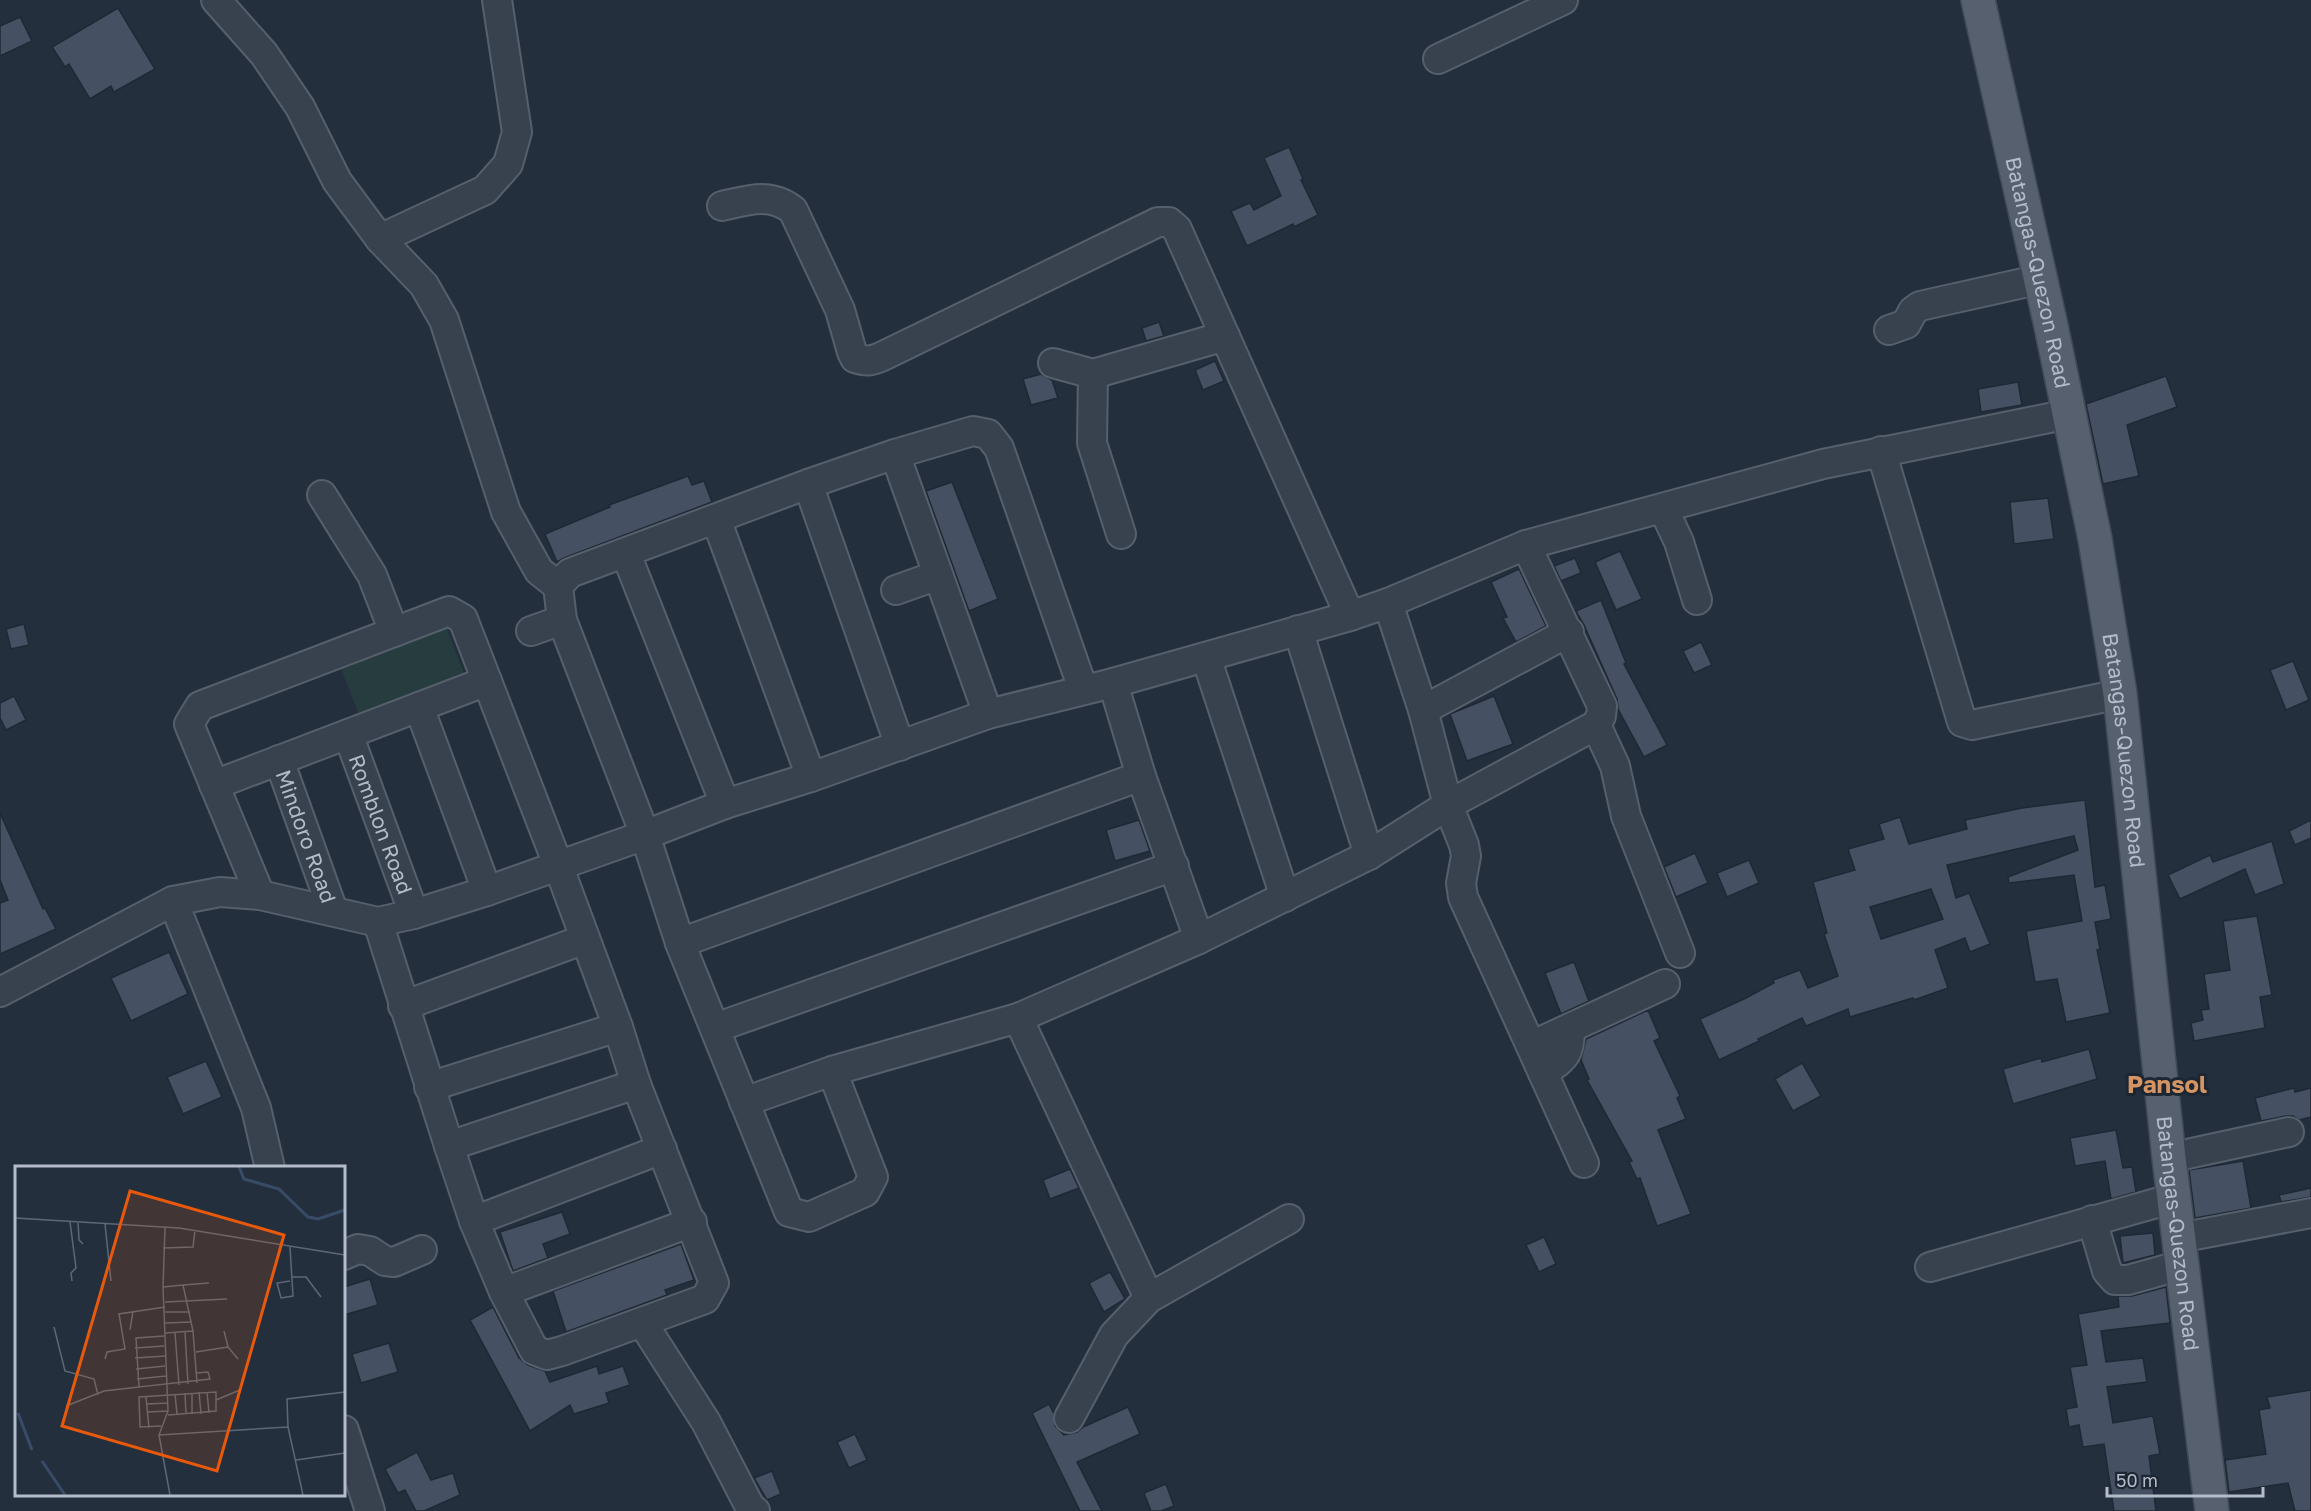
<svg xmlns="http://www.w3.org/2000/svg" width="2311" height="1511" font-family="'Golos Text',sans-serif">
<rect width="100%" height="100%" fill="#242f3e"/>
<path fill="#263c3f" d="M443,619L465,676L360,717L338,661Z"/>
<g fill="#455162" stroke="#1f2835" stroke-width="1.5" fill-rule="evenodd">
<path d="M118,8L155,69L114,92L111,86L90,99L69,64L65,67L52,47Z"/>
<path d="M20,17L32,41L0,56V26Z"/>
<path d="M1289,147L1303,179L1301,180L1318,215L1294,227L1293,224L1247,246L1231,211L1250,203L1254,210L1281,196L1264,158Z"/>
<path d="M1159,322L1164,336L1146,341L1142,328Z"/>
<path d="M1215,361L1224,381L1203,390L1195,370Z"/>
<path d="M1041,374L1052,380L1058,398L1031,405L1023,379Z"/>
<path d="M2166,376L2177,407L2127,425L2139,476L2103,484L2086,404Z"/>
<path d="M2018,382L2022,405L1981,412L1978,389Z"/>
<path d="M688,476L692,485L704,481L712,502L564,558L557,562L545,534L610,507L609,505Z"/>
<path d="M952,482L998,599L969,611L926,491Z"/>
<path d="M2048,498L2054,539L2014,544L2010,502Z"/>
<path d="M1620,551L1642,599L1616,610L1595,562Z"/>
<path d="M1575,558L1581,573L1561,581L1554,566Z"/>
<path d="M1519,569L1546,626L1516,642L1503,618L1507,617L1491,582Z"/>
<path d="M1601,600L1626,663L1624,664L1667,745L1644,757L1618,709L1617,699L1584,625L1576,611Z"/>
<path d="M24,624L29,645L11,649L6,629Z"/>
<path d="M1701,642L1712,665L1694,673L1683,651Z"/>
<path d="M2293,661L2309,700L2286,710L2270,670Z"/>
<path d="M14,696L26,720L6,730L0,718V703Z"/>
<path d="M1494,696L1513,744L1467,761L1450,714Z"/>
<path d="M2085,800L2095,887L2105,885L2111,919L2095,922L2100,949L2097,950L2110,1013L2066,1022L2057,979L2035,982L2026,931L2082,921L2074,875L2009,883L2008,877L2078,850L2074,836L1947,865L1956,898L1969,893L1990,944L1970,952L1965,938L1935,950L1948,988L1914,1000L1913,998L1850,1017L1848,1009L1806,1026L1802,1018L1758,1039L1759,1041L1719,1060L1700,1019L1744,999L1774,983L1773,980L1800,970L1808,988L1838,976L1824,934L1827,933L1813,882L1855,870L1848,849L1884,839L1879,824L1900,817L1909,844L1967,829L1965,820L2022,808ZM1931,889L1943,919L1881,939L1870,907Z"/>
<path d="M0,813L43,909L45,908L56,929L0,954V903L8,900L0,880Z"/>
<path d="M1139,820L1150,851L1115,861L1106,830Z"/>
<path d="M2311,820V838L2295,845L2289,831Z"/>
<path d="M2272,841L2284,884L2255,895L2245,869L2180,899L2168,875L2210,855L2213,862Z"/>
<path d="M1695,853L1708,883L1676,897L1664,867Z"/>
<path d="M1749,860L1759,883L1727,897L1717,873Z"/>
<path d="M2257,916L2272,995L2260,997L2265,1028L2194,1041L2191,1023L2203,1020L2201,1010L2209,1009L2204,974L2230,970L2223,921Z"/>
<path d="M169,952L188,994L131,1021L111,978Z"/>
<path d="M1574,962L1589,1001L1561,1014L1545,973Z"/>
<path d="M1648,1010L1660,1038L1654,1041L1680,1096L1677,1098L1686,1119L1658,1130L1691,1214L1657,1226L1640,1178L1637,1179L1629,1162L1632,1161L1587,1080L1589,1079L1581,1060L1586,1039Z"/>
<path d="M2089,1049L2097,1079L2013,1104L2003,1069L2041,1058L2042,1062Z"/>
<path d="M206,1061L222,1097L183,1114L167,1077Z"/>
<path d="M1802,1063L1821,1096L1793,1111L1775,1079Z"/>
<path d="M2294,1088L2295,1092L2311,1088V1117L2299,1120L2293,1116H2286L2261,1121L2255,1098Z"/>
<path d="M2116,1130L2123,1168L2132,1167L2136,1192L2111,1199L2105,1161L2075,1166L2070,1138Z"/>
<path d="M2243,1161L2251,1208L2195,1218L2189,1170Z"/>
<path d="M1070,1169L1079,1188L1050,1199L1043,1180Z"/>
<path d="M2311,1188V1197L2281,1202L2279,1195Z"/>
<path d="M562,1212L570,1234L543,1244L548,1258L513,1271L500,1232Z"/>
<path d="M2153,1233L2155,1255L2123,1263L2120,1236Z"/>
<path d="M1544,1237L1556,1264L1539,1272L1526,1245Z"/>
<path d="M681,1244L694,1280L665,1290L667,1295L566,1332L553,1291Z"/>
<path d="M1110,1272L1125,1299L1104,1312L1089,1283Z"/>
<path d="M370,1279L378,1305L344,1315V1287Z"/>
<path d="M2166,1287L2170,1323L2101,1331L2106,1362L2143,1358L2147,1382L2107,1387L2113,1423L2153,1416L2160,1454L2149,1456L2156,1511H2114L2104,1444L2083,1447L2079,1425L2069,1427L2066,1409L2077,1407L2070,1367L2087,1365L2078,1314L2119,1307L2118,1296H2132Z"/>
<path d="M493,1307L519,1358L528,1365L545,1371L550,1382L597,1366L599,1374L623,1366L630,1385L606,1393L609,1403L574,1414L570,1405L530,1431L470,1320Z"/>
<path d="M389,1343L398,1372L361,1383L352,1354Z"/>
<path d="M2311,1390V1511H2295L2288,1483L2229,1492L2225,1460L2266,1454L2259,1410L2270,1408L2267,1397Z"/>
<path d="M1049,1404L1054,1414L1055,1426L1064,1435L1077,1432L1083,1427L1128,1407L1140,1434L1077,1462L1102,1511H1080L1032,1413Z"/>
<path d="M855,1434L867,1460L849,1468L837,1442Z"/>
<path d="M417,1452L431,1480L453,1473L460,1495L424,1511H416L405,1490L398,1493L385,1469Z"/>
<path d="M772,1471L781,1494L767,1500L754,1478Z"/>
<path d="M1166,1484L1174,1506L1161,1511H1151L1144,1493Z"/>
</g>
<g fill="none" stroke-linecap="round" stroke-linejoin="round">
<g stroke="#565f6c" stroke-width="32">
<g id="minor">
<path d="M216,0L264,54L300,107L337,181L380,239L424,285L444,320L506,512L539,571L558,586"/>
<path d="M1438,59L1563,0"/>
<path d="M722,206C748,200 770,192 793,210L840,310L852,352L855,358C867,362 873,361 885,355L1158,222H1169L1177,229L1350,616"/>
<path d="M380,239L485,190L508,164L517,132L497,0"/>
<path d="M1889,330L1906,324L1913,311L1920,306L2041,279"/>
<path d="M1053,363L1093,374L1225,336"/>
<path d="M1093,374L1092,443L1121,534"/>
<path d="M1881,451L1962,722L1972,725L2120,694"/>
<path d="M895,454L988,714"/>
<path d="M808,484L900,746"/>
<path d="M322,495L372,575L394,632"/>
<path d="M1663,508L1679,542L1697,600"/>
<path d="M716,519L811,777"/>
<path d="M626,554L725,804"/>
<path d="M896,590L938,575"/>
<path d="M1388,603L1423,710L1448,805L1464,845L1466,856L1461,883L1463,897L1584,1163"/>
<path d="M1298,630L1369,855"/>
<path d="M531,631L562,620"/>
<path d="M1206,657L1285,897"/>
<path d="M1113,683L1141,776L1199,939"/>
<path d="M419,707L487,891"/>
<path d="M1423,710L1569,632"/>
<path d="M1596,725L1615,766L1626,816L1680,953"/>
<path id="s1" d="M348,734L414,914"/>
<path id="s2" d="M279,760L333,911"/>
<path d="M214,785L487,681"/>
<path d="M260,895L189,724L200,706L449,611L463,619L558,865L618,1027L636,1084L714,1283L705,1299L562,1351L547,1355L534,1350L504,1292L474,1221L449,1146L378,922"/>
<path d="M173,901L256,1108L270,1168"/>
<path d="M680,943L1141,776"/>
<path d="M0,992L173,901L220,892L260,895L378,922L414,914L487,891L645,835L725,804L811,777L988,714L1113,683L1350,616L1388,603L1526,545L1823,464L2069,414"/>
<path d="M403,1006L585,939"/>
<path d="M1018,1018L1149,1298"/>
<path d="M715,1028L1174,866"/>
<path d="M1531,1046L1665,984"/>
<path d="M832,1071L873,1177L865,1192L809,1217L789,1212L680,943L645,835L562,620L558,586L570,573L808,484L895,454L973,431L988,434L999,448L1083,689"/>
<path d="M1543,1073C1565,1057 1570,1056 1570,1028"/>
<path d="M429,1087L618,1027"/>
<path d="M744,1102L832,1071L1018,1018L1199,939L1369,855L1448,805L1596,725L1601,716L1602,706L1526,545"/>
<path d="M449,1146L636,1084"/>
<path d="M2169,1158L2289,1132"/>
<path d="M2092,1220L2107,1271L2115,1280H2128L2182,1265"/>
<path d="M474,1221L662,1149"/>
<path d="M2179,1238L2311,1213"/>
<path d="M344,1255L358,1249L370,1251L385,1261L394,1262L422,1250"/>
<path d="M1930,1267L2174,1198"/>
<path d="M504,1292L692,1222"/>
<path d="M642,1322L706,1422L750,1507L755,1511"/>
<path d="M1069,1418L1114,1335L1149,1298L1289,1219"/>
<path d="M344,1430L370,1511"/>
</g>
</g>
<g stroke="#414a57" stroke-width="36">
<g id="major">
<path id="s3" d="M1978,0L2051,326L2095,539L2120,694L2169,1158L2212,1511"/>
</g>
</g>
<use href="#minor" stroke="#38414e" stroke-width="28"/>
<use href="#major" stroke="#56606e" stroke-width="33"/>
</g>
<g text-anchor="middle" dominant-baseline="central" stroke-width="6" stroke-linejoin="round" paint-order="stroke">
<g font-size="21" fill="#b4bcc9" stroke="#1d2633">
<text stroke="none"><textPath href="#s3" startOffset="279">Batangas-Quezon Road</textPath></text>
<text stroke="none"><textPath href="#s3" startOffset="765">Batangas-Quezon Road</textPath></text>
<text stroke="none"><textPath href="#s1" startOffset="96">Romblon Road</textPath></text>
<text stroke="none"><textPath href="#s2" startOffset="81">Mindoro Road</textPath></text>
<text stroke="none"><textPath href="#s3" startOffset="1251">Batangas-Quezon Road</textPath></text>
</g>
<g font-size="24" font-weight="bold" fill="#d59563" stroke="#1d2633">
<text x="2167" y="1083">Pansol</text>
</g>
</g>
<g transform="translate(15 1166)">
<rect width="330" height="330" fill="#242f3e"/>
<path fill="none" stroke="#394c67" stroke-width="3" d="M224,1L229,13L264,23L293,51L303,53L330,44M3,247L17,284M27,295L50,329"/>
<path fill="none" stroke="#5e6776" stroke-width="1.5" d="M0,52L164,62L330,89M55,56L61,102L56,107L57,115M63,56L64,74L68,78M90,58L96,115M150,61L148,121L153,245L144,269L155,329M275,81L278,130L266,132L262,117L275,115M148,82L178,81L180,64M276,111H291L306,131M168,119L194,117M148,121L168,119L178,165L182,217M150,136L212,133M150,146H175M150,157L177,156M39,161L50,205L79,213L83,229M115,164L118,145M209,165L213,181L223,193M170,166L173,218M150,167L178,165M160,167L164,219M149,170L121,172L124,221L195,213L193,206L181,207M120,182L149,180M181,186L213,181M120,192L150,190M90,193L92,186L110,183L104,148L150,141M121,203L150,200M122,213L151,210M184,226L186,248M192,226L194,247M170,227L171,248M177,227V248M160,228L162,248M131,231L134,262M201,234L225,224M132,238L153,237M51,240L89,225L124,221M133,246L153,245M146,260L125,261L124,231L201,226V245L153,249M273,261L272,233L330,226M144,269L273,261L288,329M281,294L330,287"/>
<path fill="#e8590c" fill-opacity="0.15" stroke="#e8590c" stroke-width="3" d="M115,25L269,69L202,305L47,260Z"/>
<rect width="330" height="330" fill="none" stroke="#b4bcc9" stroke-width="3"/>
</g>
<path d="M2107 1487v9h156v-9" fill="none" stroke="#b4bcc9" stroke-width="3"/>
<text x="2116" y="1487" font-size="18" fill="#b4bcc9" stroke="#1d2633" stroke-width="4.5" paint-order="stroke">50 m</text>
</svg>
